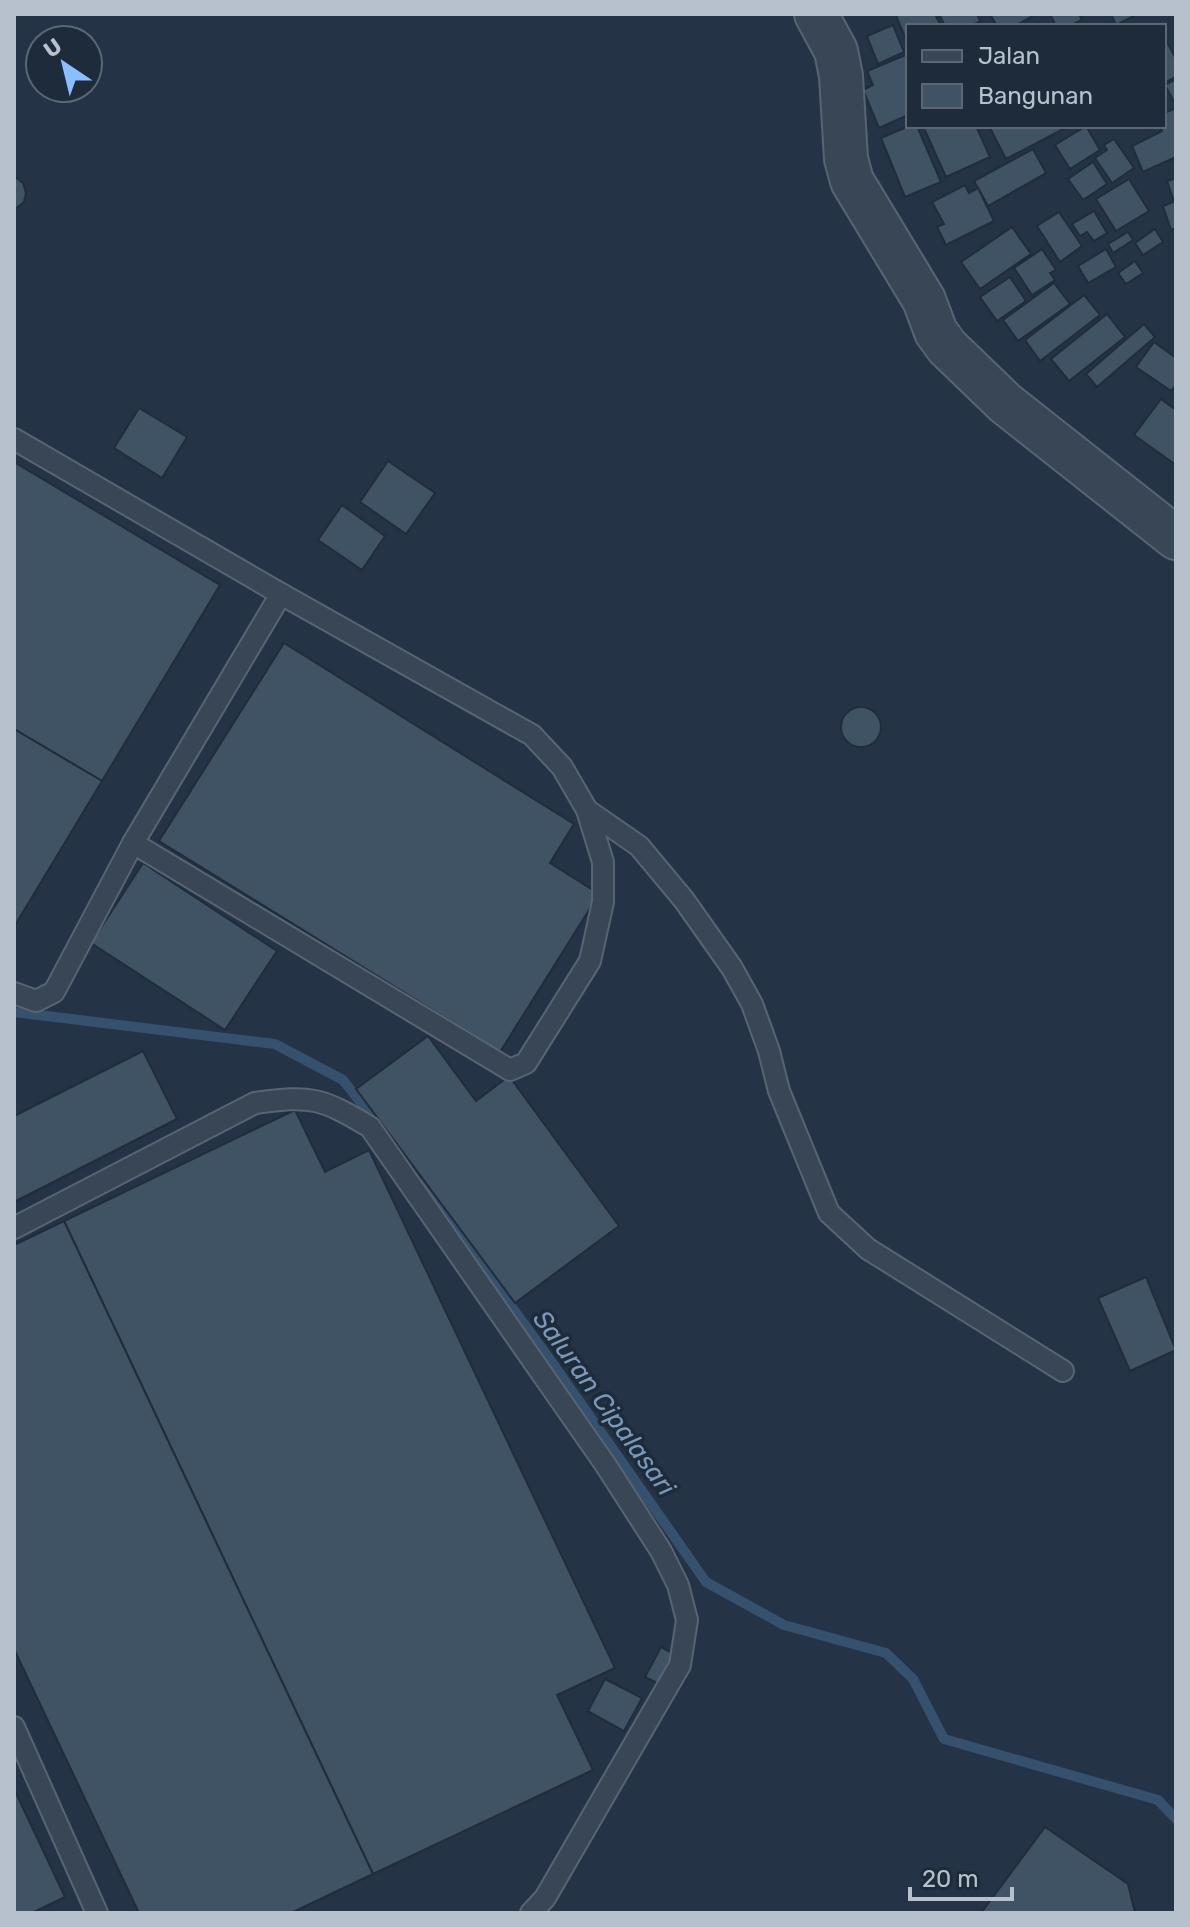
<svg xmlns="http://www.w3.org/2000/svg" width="1190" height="1927" font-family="Rubik,sans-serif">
<rect width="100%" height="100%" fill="#243446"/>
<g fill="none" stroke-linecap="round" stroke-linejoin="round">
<g stroke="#36516e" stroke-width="10">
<path d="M14,1012L275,1044L343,1080L379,1126"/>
<path d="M422,1184L551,1361L706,1582L784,1625L886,1653L913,1679L944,1739L1158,1800L1176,1819"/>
</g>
</g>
<g fill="#405365" stroke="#1f2d3c" stroke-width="2">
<path d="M901,14H935L941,26H908V44L896,16Z"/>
<path d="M939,14H977L980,21L971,26H945Z"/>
<path d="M990,14H1036L1015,26H997Z"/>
<path d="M1050,14H1079L1082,20L1070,26H1056Z"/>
<path d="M1111,14H1138L1116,25Z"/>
<path d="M893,25L904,52L878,64L867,36Z"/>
<path d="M1164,36L1176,59V77L1164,83Z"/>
<path d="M908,54V115L879,128L863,90L873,85L867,71Z"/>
<path d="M1176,79V101L1174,102L1165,85Z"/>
<path d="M1176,108V157L1143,172L1132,146L1162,131L1160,126H1164V113Z"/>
<path d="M909,126H917L941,182L905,197L881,138Z"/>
<path d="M923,126H976L990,157L946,177Z"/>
<path d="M995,126H1069L1006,159L990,128Z"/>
<path d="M1086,126L1100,150L1070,169L1055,145Z"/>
<path d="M1114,139L1134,168L1112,183L1095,158L1107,150L1104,145Z"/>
<path d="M1033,149L1046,173L988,206L974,181Z"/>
<path d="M1093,162L1107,184L1083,200L1068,179Z"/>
<path d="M14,176L23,183L26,193L24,202L14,210Z"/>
<path d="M1176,178V228L1171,230L1163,206L1174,202L1167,181Z"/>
<path d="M1129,179L1149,211L1116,231L1096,199Z"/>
<path d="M965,185L969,193L978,188L994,221L946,245L937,227L944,224L932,202Z"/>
<path d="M1094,211L1107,233L1094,241L1087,232L1080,236L1072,224Z"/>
<path d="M1059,212L1082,246L1060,262L1037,226Z"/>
<path d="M1012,227L1031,254L980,289L961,262Z"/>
<path d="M1155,229L1163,242L1143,255L1135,243Z"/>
<path d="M1128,232L1133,240L1113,253L1108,244Z"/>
<path d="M1042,249L1056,270L1050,273L1055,280L1032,295L1014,268Z"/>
<path d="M1106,249L1116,267L1088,283L1078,266Z"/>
<path d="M1135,261L1143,273L1126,284L1118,273Z"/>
<path d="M1010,277L1026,301L997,321L980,297Z"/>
<path d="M1054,283L1070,304L1018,341L1003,320Z"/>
<path d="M1084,295L1100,315L1040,361L1025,340Z"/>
<path d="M1107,314L1125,337L1069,381L1051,359Z"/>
<path d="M1144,324L1155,337L1097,387L1086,374Z"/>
<path d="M1154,342L1176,358V385L1171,391L1136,367Z"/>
<path d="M1161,399L1176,410V465L1134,435Z"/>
<path d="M139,408L187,437L162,478L114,448Z"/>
<path d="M388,461L435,493L406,534L360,502Z"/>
<path d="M14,462L220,585L102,781L14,729Z"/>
<path d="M342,505L385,536L362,570L318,540Z"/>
<path d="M284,643L574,824L550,863L599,894L500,1052L159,841Z"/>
<circle cx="861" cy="727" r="20"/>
<path d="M14,729L102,781L14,927Z"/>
<path d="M143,863L277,951L225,1030L91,943Z"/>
<path d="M428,1036L476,1101L509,1076L619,1226L515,1303L356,1089Z"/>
<path d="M143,1051L177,1119L14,1202V1116Z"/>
<path d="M295,1110L325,1172L369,1150L615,1668L557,1695L593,1770L373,1874L64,1221Z"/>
<path d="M64,1221L373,1874L291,1913H139L14,1649V1245Z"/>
<path d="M1146,1277L1176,1350L1130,1371L1098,1298Z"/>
<path d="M661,1647L678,1656L663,1686L645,1677Z"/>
<path d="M605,1679L642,1698L624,1731L588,1711Z"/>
<path d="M14,1789L65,1897L32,1913H14Z"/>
<path d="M1045,1827L1128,1884L1135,1913H981Z"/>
</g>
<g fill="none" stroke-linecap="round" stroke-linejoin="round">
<g stroke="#586472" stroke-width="24">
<g id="lane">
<path d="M14,439L281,594L532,735L562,767L587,810L603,862V902L590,961L526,1063L510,1070L133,843"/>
<path d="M587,810L639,846L684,900L732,968L752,1004L769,1051L779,1091L829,1213L868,1249L1063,1371"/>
<path d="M14,993L36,1001L54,992L133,843L281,594"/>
<path d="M14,1228L255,1103C312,1095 321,1098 370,1127L605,1464L661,1551L678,1585L687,1620L680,1665L545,1898L531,1913"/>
<path d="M14,1727L97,1913"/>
</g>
</g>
<g stroke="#586472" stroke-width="46">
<path id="street" d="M816,14L836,51L841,76L846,159L852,181L924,300L936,332L947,347L1005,403L1176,538"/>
</g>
<use href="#lane" stroke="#394655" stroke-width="20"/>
<use href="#street" stroke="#394655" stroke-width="42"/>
</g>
<g text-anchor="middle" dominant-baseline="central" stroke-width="7" stroke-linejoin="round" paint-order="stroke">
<g font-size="26" font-style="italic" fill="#7b98b8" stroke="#1d2b3a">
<text transform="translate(604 1403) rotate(54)">Saluran Cipalasari</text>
</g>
</g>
<rect width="1190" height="1927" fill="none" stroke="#b7c1ce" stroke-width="32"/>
<rect x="906" y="24" width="260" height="104" fill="#1d2b3a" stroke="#5b6775" stroke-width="2"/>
<rect x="922" y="50" width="40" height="12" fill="#394655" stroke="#5b6775" stroke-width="2"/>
<text x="978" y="64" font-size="24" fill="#b7c1ce">Jalan</text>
<rect x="922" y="84" width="40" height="24" fill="#405365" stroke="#5b6775" stroke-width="2"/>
<text x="978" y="104" font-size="24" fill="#b7c1ce">Bangunan</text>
<g transform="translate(64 64) rotate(325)"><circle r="38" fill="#1d2b3a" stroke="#5b6775" stroke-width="2"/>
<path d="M0-6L14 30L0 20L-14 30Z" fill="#8bbeff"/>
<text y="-12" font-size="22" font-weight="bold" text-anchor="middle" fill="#b7c1ce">U</text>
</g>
<path d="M910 1887v12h102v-12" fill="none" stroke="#b7c1ce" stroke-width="4"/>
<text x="922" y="1887" font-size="24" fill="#b7c1ce" stroke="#1d2b3a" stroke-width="6" paint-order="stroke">20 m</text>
</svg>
